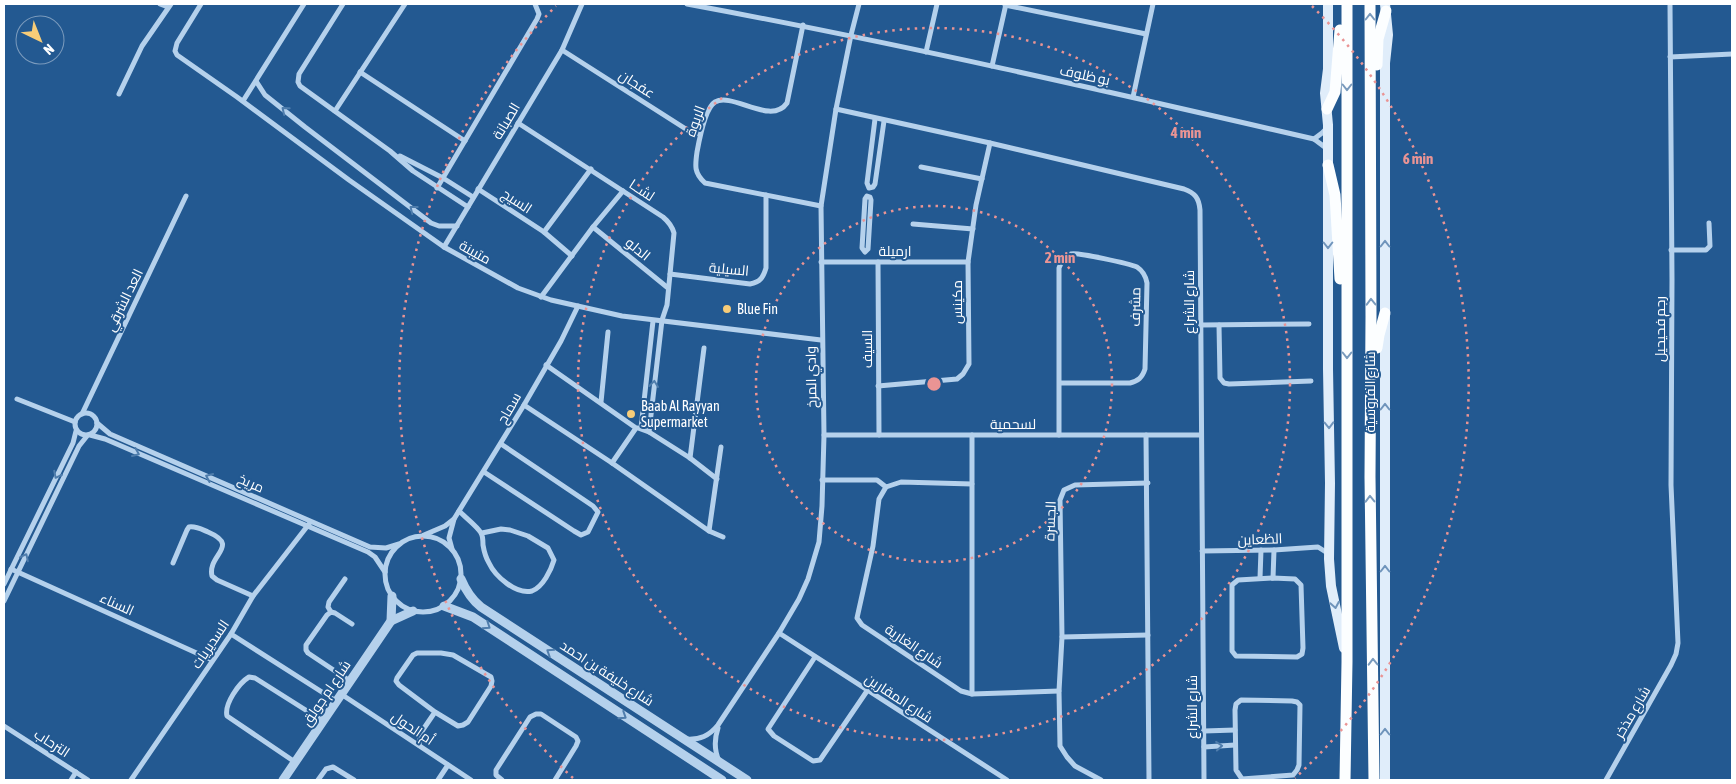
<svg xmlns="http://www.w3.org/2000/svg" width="1736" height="784" font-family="'Asap Condensed',Cairo,sans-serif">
<rect width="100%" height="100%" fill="#235991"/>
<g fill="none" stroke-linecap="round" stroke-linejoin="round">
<g stroke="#b5d1ec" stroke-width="5">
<path d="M160,4L168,7"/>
<path d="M201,4L177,43L175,51L177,55L237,97L349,180L444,247L518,288L551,300L622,316L821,340"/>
<path d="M343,4L299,74L298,82L300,86L390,151L413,171L468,207"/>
<path d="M687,4C897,43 1106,91 1314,139L1326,148"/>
<path d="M1005,5L1146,34"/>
<path d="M803,25L787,103C771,126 733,92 715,102C705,108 699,141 697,152C695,166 694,173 705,183L821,206"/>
<path d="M562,50L689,131L700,134"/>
<path d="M926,52L937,4"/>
<path d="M1670,57L1732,54"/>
<path d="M992,66L1006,4"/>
<path d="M360,72L465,141"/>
<path d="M256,81L265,95L305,127L431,223L439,226H457"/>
<path d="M119,94L142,46L171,4"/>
<path d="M1133,97L1153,4"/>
<path d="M243,101L304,4"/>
<path d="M836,109L990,143L1184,189C1195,193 1199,198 1200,210L1204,780"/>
<path d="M335,111L405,4"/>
<path d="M875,119L867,183L869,188L873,187L875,184L884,121"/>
<path d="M518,123L663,217C669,222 672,226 674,233L667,305L662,320L649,432"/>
<path d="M1314,139L1322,133L1327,128"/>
<path d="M400,156L443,178L473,197"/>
<path d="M921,167L982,179"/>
<path d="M437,188L537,19L539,14L535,4"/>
<path d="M478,189L544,232L572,256"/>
<path d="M867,196L870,197L871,200L868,249L865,252L862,248L865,199Z"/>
<path d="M913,224L973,229"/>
<path d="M593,227L668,288"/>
<path d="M544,232L591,169"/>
<path d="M444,247L562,50L582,4"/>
<path d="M1671,250H1706L1710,246L1709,223"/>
<path d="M821,262H968"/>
<path d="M878,262L879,435"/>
<path d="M670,274L750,284C760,282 763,278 766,268V195"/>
<path d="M541,297L593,227L623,191"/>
<path d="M1201,325L1309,324"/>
<path d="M1219,325L1220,378L1224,383L1229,384L1311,381"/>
<path d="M546,365L636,428L612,463"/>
<path d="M878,386L957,379L963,374L969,364L968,262L976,205L990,143"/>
<path d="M17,399L75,422"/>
<path d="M601,402L608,332"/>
<path d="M524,405L612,463L709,531L723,537"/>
<circle cx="86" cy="424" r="11"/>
<path d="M82,414L186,196"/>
<path d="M97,423L110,434L370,547L386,548L399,544"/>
<path d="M638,428L649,432L690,458L717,479"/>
<path d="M641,428L653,321"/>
<path d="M90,435L105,439L368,552L375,557L385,572"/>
<path d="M824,435H1201"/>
<path d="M1059,435V268C1061,262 1064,256 1071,254C1078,252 1130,264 1137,267C1143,271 1146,277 1147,283L1145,369C1142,378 1138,381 1130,383H1059"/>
<path d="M1146,435L1149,780"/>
<path d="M690,458L704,348"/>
<path d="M484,472L574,531L581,535L588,532L598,512L593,506L501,444"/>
<path d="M822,480H877L886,487"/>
<path d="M972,484L901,482L886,487L879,499L873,546L857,618L862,625L961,691L972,694L1059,691"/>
<path d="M459,511C465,517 478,527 481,533C483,536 483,541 483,545C484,551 486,558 489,563C495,576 516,595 532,591C543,587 551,570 554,560L548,548L528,536L510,530L501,529L482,533"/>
<path d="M709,531L721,447"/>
<path d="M424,535L445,526L454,519"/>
<circle cx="423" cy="574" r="38"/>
<path d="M452,549L449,538L454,519L524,405L561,341L578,306"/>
<path d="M1202,551L1274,550L1318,547L1329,554"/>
<path d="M173,563L187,530L189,527C196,526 201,529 208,532C241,546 207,555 212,576L217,580L253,596"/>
<path d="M11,569L212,660"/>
<path d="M1260,578L1261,550"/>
<path d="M1273,578L1295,579L1301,585L1303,648L1302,654L1297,657L1236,656L1232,651V585L1238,580Z"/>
<path d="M1273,578L1274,550"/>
<path d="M4,584L73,443L76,431"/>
<path d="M4,601L79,446L87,436"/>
<path d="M331,612L328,607L329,602L345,579"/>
<path d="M779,633L1007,780"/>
<path d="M231,634L336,701"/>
<path d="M1062,637L1148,635"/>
<path d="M815,657L768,729L774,736L813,761L820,760L867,691"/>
<path d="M350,681L308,653L306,650V645L327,615L331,612L335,613L352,624"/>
<path d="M341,694L471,780"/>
<path d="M972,694V435"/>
<path d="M1241,700L1292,701L1297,702L1300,705L1299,765L1297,770L1293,775L1242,779L1236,770L1235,710L1236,704Z"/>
<path d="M4,726L88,780"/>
<path d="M718,728C714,740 714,750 719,761"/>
<path d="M1204,731L1235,730"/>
<path d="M686,739C700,740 709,736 718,725L779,633L799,599L808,579L819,542L822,506L824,435L821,206L836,109L851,35L859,4"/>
<path d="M419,745L420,734L435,712L458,726L463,725L468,722L491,686L492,681L491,677L453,655L441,653H417L413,655L397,678L396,681L399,685L435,712"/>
<path d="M1204,747L1235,745"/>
<path d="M295,762L227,716C224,704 239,683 249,677L255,678L323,721"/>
<path d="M71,780L76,772"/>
<path d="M131,780L231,634L253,596L309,524"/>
<path d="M318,780L326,769L333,767L354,780"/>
<path d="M438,780L448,765"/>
<path d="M502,780L496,775V770L530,717L536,714H541L576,737L578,741L576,746L555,780"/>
<path d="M1101,780L1075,766L1067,757L1060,746L1059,691L1062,637L1060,500L1064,490L1075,485L1148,483"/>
<path d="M1606,780L1671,665L1676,654L1678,643L1671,485L1672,279L1670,4"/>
</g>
<g stroke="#b5d1ec" stroke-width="9">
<path d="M461,579C466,591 471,599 481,607L747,780"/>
<path d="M444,606L473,617L722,780"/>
<path d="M391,621L413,611"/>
<path d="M283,780L391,621L392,596"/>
</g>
<g stroke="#e0edfa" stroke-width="10">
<path d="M1328,4V69L1325,93L1328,125V369L1330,483L1329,559L1331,586L1344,648"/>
<path d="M1385,4L1388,35L1385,63V780"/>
</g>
<g stroke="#fcfeff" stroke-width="11">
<path d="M1370,4L1371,316L1370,477L1374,780"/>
<path d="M1377,65L1378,39L1386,11"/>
<path d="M1327,109L1335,92L1340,30"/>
<path d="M1328,165L1335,195L1340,279"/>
<path d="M1377,348L1379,335L1385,313"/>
<path d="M1345,780L1347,662V4"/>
</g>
</g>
<defs><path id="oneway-chevron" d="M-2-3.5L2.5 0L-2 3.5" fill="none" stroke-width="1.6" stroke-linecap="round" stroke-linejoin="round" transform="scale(1.25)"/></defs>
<g stroke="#7a9bbd">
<use href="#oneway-chevron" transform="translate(1370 17) rotate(-90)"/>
<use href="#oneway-chevron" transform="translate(1347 87) rotate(90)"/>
<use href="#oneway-chevron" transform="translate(1371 302) rotate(-91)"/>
<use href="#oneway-chevron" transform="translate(1347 355) rotate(90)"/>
<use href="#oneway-chevron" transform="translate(1370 499) rotate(-91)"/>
<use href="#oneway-chevron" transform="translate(1373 662) rotate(-91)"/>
</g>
<g stroke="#4f7dac">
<use href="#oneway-chevron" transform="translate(285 110) rotate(-141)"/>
<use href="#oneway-chevron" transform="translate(413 209) rotate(-142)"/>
<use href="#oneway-chevron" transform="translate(654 384) rotate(-83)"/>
<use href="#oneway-chevron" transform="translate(136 453) rotate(23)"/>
<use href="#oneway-chevron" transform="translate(57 475) rotate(117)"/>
<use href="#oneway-chevron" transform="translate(209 477) rotate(-156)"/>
<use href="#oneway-chevron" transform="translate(25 557) rotate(-64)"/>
<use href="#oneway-chevron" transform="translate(487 626) rotate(34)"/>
<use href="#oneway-chevron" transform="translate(550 652) rotate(-147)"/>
<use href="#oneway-chevron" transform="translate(623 716) rotate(33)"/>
<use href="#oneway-chevron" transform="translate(1219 746) rotate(-5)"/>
</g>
<g stroke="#6f94bb">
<use href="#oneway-chevron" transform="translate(1385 244) rotate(-90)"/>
<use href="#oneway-chevron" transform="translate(1328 245) rotate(90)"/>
<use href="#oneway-chevron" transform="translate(1385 407) rotate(-90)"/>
<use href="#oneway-chevron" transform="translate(1329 425) rotate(89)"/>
<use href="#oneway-chevron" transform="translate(1385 569) rotate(-90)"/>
<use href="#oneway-chevron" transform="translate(1335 605) rotate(80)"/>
<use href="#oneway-chevron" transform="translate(1385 732) rotate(-90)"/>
</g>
<g fill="none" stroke="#ea9494" stroke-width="2.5" stroke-dasharray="2.5 5">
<circle cx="934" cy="384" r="178"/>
<circle cx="934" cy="384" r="356"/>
<path d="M573 778A534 534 0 0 1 556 6M1312 6A534 534 0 0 1 1295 778"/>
</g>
<g fill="#f7cc78" stroke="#235991" stroke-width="2">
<circle cx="727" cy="309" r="5"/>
<circle cx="631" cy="414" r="5"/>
</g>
<g text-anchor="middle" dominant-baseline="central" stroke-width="4" stroke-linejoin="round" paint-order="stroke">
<g font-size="14" fill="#fff" stroke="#235991">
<text transform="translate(1085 75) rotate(12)">بو ظلوف</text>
<text transform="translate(637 84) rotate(33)">عفجان</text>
<text transform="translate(506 121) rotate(-59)">الصبانة</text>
<text transform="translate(695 121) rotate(-70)">الربوة</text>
<text transform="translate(642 190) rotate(33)">لشــا</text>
<text transform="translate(517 201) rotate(33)">السيج</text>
<text transform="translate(638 249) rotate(39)">الدلو</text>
<text x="895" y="251">ارميلة</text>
<text transform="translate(475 252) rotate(29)">متيبنة</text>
<text transform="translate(729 269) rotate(5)">السيلية</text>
<text transform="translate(124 300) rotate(-64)">العد الشرقي</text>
<text transform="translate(957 302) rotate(-90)">مكينس</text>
<text transform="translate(1189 302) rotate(-90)">شارع الشراع</text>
<text transform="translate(1135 307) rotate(-89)">مشرف</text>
<text transform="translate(1660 329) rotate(-90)">رجم فحيحيل</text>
<text transform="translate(867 349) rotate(-90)">السيف</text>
<text transform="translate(811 377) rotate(-91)">وادي المرخ</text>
<text transform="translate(1370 392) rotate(-90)">شارع الفروسية</text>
<text transform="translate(509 408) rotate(-60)">سماح</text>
<text x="1013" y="424">لسحمية</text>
<text transform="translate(251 483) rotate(24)">مريخ</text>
<text transform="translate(1050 521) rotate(-88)">الجسرة</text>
<text transform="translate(1260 539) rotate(-2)">الظعاين</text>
<text transform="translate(117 604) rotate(24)">السناء</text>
<text transform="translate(210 644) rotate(-56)">السديريات</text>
<text transform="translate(914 646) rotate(34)">شارع الغارية</text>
<text transform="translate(607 673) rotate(33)">شارع خليفة بن احمد</text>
<text transform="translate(326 693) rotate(-56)">شارع ام جولق</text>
<text transform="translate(899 698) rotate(33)">شارع المقارين</text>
<text transform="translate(1192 707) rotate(-90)">شارع الشراع</text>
<text transform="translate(1632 712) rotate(-60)">شارع مذخر</text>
<text transform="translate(413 728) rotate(34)">أم الحول</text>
<text transform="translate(52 743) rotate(33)">الترحاب</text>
</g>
<g font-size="14" fill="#fff" stroke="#235991" text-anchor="start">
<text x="737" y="309">Blue Fin</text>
<text x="641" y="406">Baab Al Rayyan<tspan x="641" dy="16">Supermarket</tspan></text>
</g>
</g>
<circle cx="934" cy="384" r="8" fill="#ea9494" stroke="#235991" stroke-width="2.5"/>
<g font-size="15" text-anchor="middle" font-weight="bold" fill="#ea9494" stroke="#235991" stroke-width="4" stroke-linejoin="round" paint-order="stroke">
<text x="1186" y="138">4 min</text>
<text x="1418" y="164">6 min</text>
<text x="1060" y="263">2 min</text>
</g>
<rect width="1736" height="784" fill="none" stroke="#ffffff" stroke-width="10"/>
<g transform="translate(40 40) rotate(137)"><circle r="24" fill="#235991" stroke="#7b9bbd"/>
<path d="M0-4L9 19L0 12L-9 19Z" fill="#f7cc78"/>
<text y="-8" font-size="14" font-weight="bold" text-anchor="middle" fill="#ffffff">N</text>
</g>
</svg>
